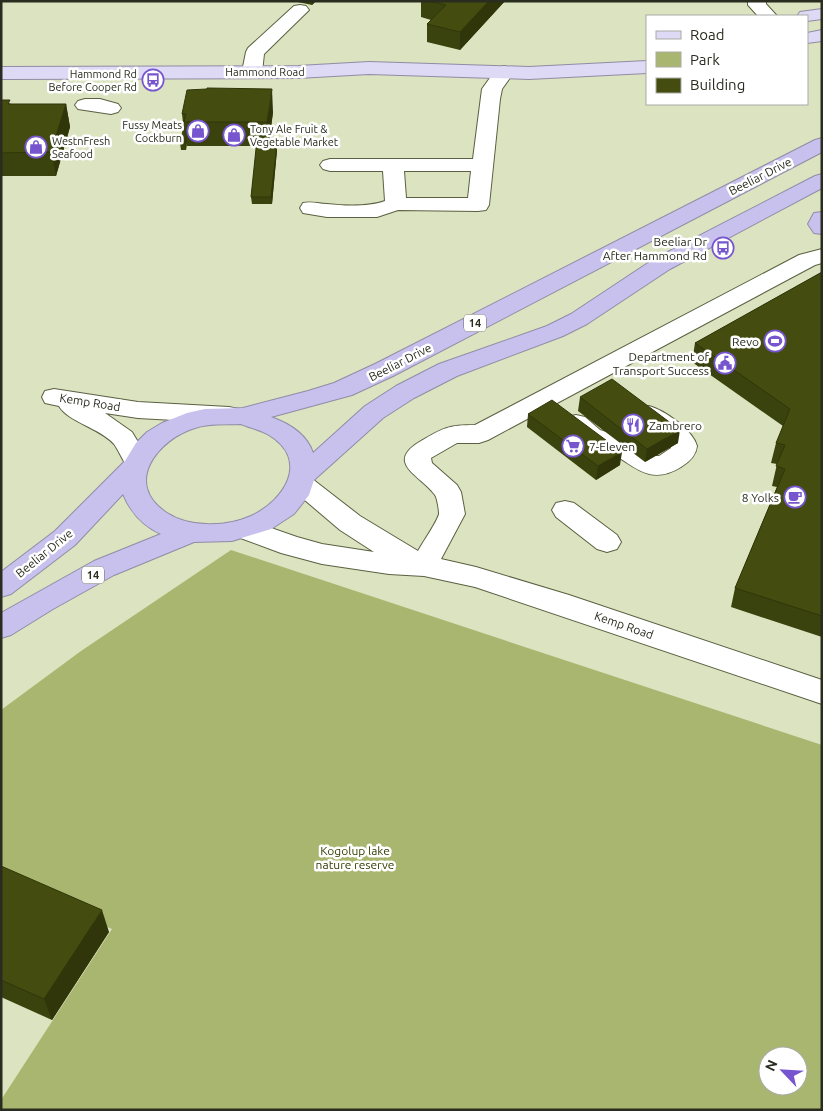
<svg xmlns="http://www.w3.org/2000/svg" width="823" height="1111" font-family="Ubuntu,sans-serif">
<rect width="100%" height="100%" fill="#dbe3c0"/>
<path fill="#a9b670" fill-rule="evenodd" d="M231,550L822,745V1110H1V1100L112,929L1,881V710L81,651ZM768,1056H798V1086H768Z"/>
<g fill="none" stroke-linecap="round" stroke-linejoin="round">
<g stroke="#5a6041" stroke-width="2">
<g id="minor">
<path d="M748,1H766V4L777,16H758L748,5Z"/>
<path d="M300,5L306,6L309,10L264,54L262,72L259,76L252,78L245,76L242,72L246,52L248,48L294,6Z"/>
<path d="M504,66L511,68L514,72L502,89L500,99L489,205L486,210L478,211L398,210L377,217H327L303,213L300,208L303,203C312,201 318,204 327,204C345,206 368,207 385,201L383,171H330L323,169L320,165L323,161L330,159H473L482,89L497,68ZM404,171H471L468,198H406Z"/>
<path d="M85,99H100L118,104L121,108L118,112L111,114L78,109L75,105L78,101Z"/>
<path d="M822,249V263L815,265L488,440L479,443H457L431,458L432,463L457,485L461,492L465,514L441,559L476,567L569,595L822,680V704L475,587L424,576L389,574L322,564L281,553L235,536L231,529L235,522L245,519L297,537L322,544L374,552L340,530L293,490L289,484L293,478L302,475L311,478L360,516L418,551C423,542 437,522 439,514C439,509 437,498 435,495C422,476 383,463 421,441C443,428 448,425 475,425L799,255Z"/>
<path d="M54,389L138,402L229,407L238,409L242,415L238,421L229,423L138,418L105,413L132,432L150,462L146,468L137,471L128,468C123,461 119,451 114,444C100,428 68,422 59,406L45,403L42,397L45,391Z"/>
<path d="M649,406C664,410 693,430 697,446C696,456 689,462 681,467C647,488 632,462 604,449C586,441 576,443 563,423L567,417L576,415L585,417L600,430L622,437L653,456H659L671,448V444L640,420L636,414L640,408Z"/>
<path d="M565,501L574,503L617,535L621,542L617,549L607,552L597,549L556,517L552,510L556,503Z"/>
</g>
</g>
<g stroke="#908ca5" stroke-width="2">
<g id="major">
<path d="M822,9V19L807,21V16H797L800,12Z"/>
<path d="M822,30V41L807,43V33Z"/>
<path d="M647,61V73L529,79L369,74L298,78L1,79V67L298,66L369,62L529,67Z"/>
</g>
</g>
<g stroke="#908ca5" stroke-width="2">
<g id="highway">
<path d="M822,138V152L393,376L352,395L271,417C288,423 307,434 313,453L365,406L396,386L439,364L547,326L571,314L654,259L815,176L822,174V188L670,269L587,324L563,336L457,376L414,398L383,418L314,480L309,495L294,514L271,529L232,541L194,542L114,575L53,609L11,635L1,638V613L94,561L161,534C143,526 131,513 123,494L75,545L11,594L1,597V572L55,531L125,461L136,443L147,432L162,423L187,413L205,409L243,408L308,391L334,383L375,364L815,140ZM241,424C250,428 261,430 269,435C310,460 285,500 251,516C227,527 190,528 167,513C122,484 158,439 195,428C209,423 226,425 241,424Z"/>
<path d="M822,212V234L814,233L808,224L814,213Z"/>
</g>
</g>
<use href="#minor" fill="#fff" fill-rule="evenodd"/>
<use href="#major" fill="#ded9f4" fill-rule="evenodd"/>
<use href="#highway" fill="#c8c0ed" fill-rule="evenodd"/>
</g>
<g fill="#3a420d">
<path d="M293,1H316L312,5Z"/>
<path d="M421,1H505L460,50L427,42V24L431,20L421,17Z"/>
<path d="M1,100L11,104H66L70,127L56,176H1Z"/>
<path d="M273,112L269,144L277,150L272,204H252L251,197L257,146H187V141L186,150H181L180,143L184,131L182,114Z"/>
<path d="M822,272V637L731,607L735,588L777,487L772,486L777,464L771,463L776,443L783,426L692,362L695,343Z"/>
<path d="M580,397L678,443L645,462L578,411Z"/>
<path d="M528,414L620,465L596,480L527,427Z"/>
<path d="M1,866L109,932L52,1020L1,997Z"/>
</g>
<g fill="#30360a">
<path d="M311,1H316L312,5Z"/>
<path d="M489,1H505L460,50V32Z"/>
<path d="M272,89L273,112L268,150L267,122Z"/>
<path d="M66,104L70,127L56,176L51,152Z"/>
<path d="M186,135L187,141L186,150L185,143Z"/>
<path d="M277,143V150L272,204L271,197Z"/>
<path d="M680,430L678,443L645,462L647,449Z"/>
<path d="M622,452L620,465L596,480L598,466Z"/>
<path d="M102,910L109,932L52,1020L44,999Z"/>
</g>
<g fill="#444d0f" stroke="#30360a">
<path d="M429,1H489L460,32L427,24L446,5Z"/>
<path d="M207,88L272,89L267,122H184L186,114H182L187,90L207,89Z"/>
<path d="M1,100H10L8,104H66L51,152L1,153Z"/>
<path d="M183,131H185V143H180Z"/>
<path d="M257,139H268V144L277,143L271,197H251Z"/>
<path d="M822,272V616L735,588L785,469L776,466L785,445L776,443L790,409L695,343Z"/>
<path d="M612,379L680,430L647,449L580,397Z"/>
<path d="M552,400L622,452L598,466L528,414Z"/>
<path d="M1,866L102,910L44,999L1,980Z"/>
</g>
<defs>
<g id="bus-ring" transform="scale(1.125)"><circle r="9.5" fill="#fff" stroke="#7755cf" stroke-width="1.5"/><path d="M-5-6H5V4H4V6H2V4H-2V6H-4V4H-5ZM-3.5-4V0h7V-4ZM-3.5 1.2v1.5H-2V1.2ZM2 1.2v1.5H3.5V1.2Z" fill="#7755cf"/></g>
<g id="shop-ring" transform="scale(1.125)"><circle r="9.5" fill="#fff" stroke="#7755cf" stroke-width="1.5"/><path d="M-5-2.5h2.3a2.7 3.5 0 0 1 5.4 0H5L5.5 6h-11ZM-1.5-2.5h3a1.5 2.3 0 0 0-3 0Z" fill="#7755cf"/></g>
<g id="stadium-ring" transform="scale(1.125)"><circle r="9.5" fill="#fff" stroke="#7755cf" stroke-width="1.5"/><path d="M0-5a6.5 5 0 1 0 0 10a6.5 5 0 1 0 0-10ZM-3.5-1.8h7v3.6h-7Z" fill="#7755cf"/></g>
<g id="civic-ring" transform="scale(1.125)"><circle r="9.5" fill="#fff" stroke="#7755cf" stroke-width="1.5"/><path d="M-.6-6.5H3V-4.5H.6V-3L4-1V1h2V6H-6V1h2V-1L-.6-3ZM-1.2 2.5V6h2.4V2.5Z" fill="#7755cf"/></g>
<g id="restaurant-ring" transform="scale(1.125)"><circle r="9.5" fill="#fff" stroke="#7755cf" stroke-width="1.5"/><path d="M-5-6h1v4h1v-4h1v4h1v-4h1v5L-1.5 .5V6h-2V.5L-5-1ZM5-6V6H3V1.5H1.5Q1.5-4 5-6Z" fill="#7755cf"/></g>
<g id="supermarket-ring" transform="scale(1.125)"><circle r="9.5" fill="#fff" stroke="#7755cf" stroke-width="1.5"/><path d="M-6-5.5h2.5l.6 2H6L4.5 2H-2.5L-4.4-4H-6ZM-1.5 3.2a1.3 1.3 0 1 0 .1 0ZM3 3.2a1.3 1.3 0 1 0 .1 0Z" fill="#7755cf"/></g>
<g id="cafe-ring" transform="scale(1.125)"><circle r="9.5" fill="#fff" stroke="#7755cf" stroke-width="1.5"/><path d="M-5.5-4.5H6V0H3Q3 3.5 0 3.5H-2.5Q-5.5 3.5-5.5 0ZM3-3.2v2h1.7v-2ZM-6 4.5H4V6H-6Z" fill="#7755cf"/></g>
</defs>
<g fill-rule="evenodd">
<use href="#bus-ring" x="153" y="80"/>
<use href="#shop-ring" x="198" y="131"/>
<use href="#shop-ring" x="234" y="135"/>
<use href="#shop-ring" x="36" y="147"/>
<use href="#bus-ring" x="723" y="248"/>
<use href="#stadium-ring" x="775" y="341"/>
<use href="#civic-ring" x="725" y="363"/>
<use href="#restaurant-ring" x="633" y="425"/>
<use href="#supermarket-ring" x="573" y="446"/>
<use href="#cafe-ring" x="795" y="497"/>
</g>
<g text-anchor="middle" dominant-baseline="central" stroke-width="5" stroke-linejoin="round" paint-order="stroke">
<g font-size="11" fill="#292c1e" stroke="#fff">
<text x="265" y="72">Hammond Road</text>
</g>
<g font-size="11" fill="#292c1e" stroke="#fff" text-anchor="end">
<text x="137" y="74">Hammond Rd<tspan x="137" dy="13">Before Cooper Rd</tspan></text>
<text x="182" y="125">Fussy Meats<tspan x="182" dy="13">Cockburn</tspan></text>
<text x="250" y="129" text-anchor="start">Tony Ale Fruit &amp;<tspan x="250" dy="13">Vegetable Market</tspan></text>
<text x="52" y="141" text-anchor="start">WestnFresh<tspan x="52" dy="13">Seafood</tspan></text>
</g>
<g fill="#fff" stroke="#696b62" stroke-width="1">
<rect x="464" y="314.5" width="22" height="17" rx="4"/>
<rect x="82" y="566.5" width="22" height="17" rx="4"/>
</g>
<g font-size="11" font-weight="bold" fill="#292c1e">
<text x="475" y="323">14</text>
<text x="93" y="575">14</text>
</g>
<g font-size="12" fill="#292c1e" stroke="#fff">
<text transform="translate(760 176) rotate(-27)">Beeliar Drive</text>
<text transform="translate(400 362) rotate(-27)">Beeliar Drive</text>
<text transform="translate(90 402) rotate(9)">Kemp Road</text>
<text transform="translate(44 553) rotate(-39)">Beeliar Drive</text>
<text transform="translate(624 625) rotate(19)">Kemp Road</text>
</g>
<g font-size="12" fill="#292c1e" stroke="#fff" text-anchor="end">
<text x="707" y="241">Beeliar Dr<tspan x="707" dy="14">After Hammond Rd</tspan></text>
<text x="759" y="341">Revo</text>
<text x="709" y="356">Department of<tspan x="709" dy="14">Transport Success</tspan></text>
<text x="649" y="425" text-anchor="start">Zambrero</text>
<text x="589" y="446" text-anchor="start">7-Eleven</text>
<text x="779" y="497">8 Yolks</text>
</g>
<g font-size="12" fill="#353c00" stroke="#fff">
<text x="355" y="850">Kogolup lake<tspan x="355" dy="14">nature reserve</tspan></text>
</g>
</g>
<rect width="823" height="1111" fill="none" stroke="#292c1e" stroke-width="5"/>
<rect x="646" y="15" width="162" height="90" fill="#ffffff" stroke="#a9aba5"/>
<rect x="656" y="31" width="25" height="8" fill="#ded9f4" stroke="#a9aba5"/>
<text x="690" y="40" font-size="15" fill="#292c1e">Road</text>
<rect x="656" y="52" width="25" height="15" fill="#a9b670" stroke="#a9aba5"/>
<text x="690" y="65" font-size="15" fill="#292c1e">Park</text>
<rect x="656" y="78" width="25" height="15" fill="#444d0f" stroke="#a9aba5"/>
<text x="690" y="90" font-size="15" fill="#292c1e">Building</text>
<g transform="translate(783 1071) rotate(295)"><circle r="24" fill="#ffffff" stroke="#a9aba5"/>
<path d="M0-4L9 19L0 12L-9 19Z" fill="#7755cf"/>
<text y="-8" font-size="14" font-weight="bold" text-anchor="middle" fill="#292c1e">N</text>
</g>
</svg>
